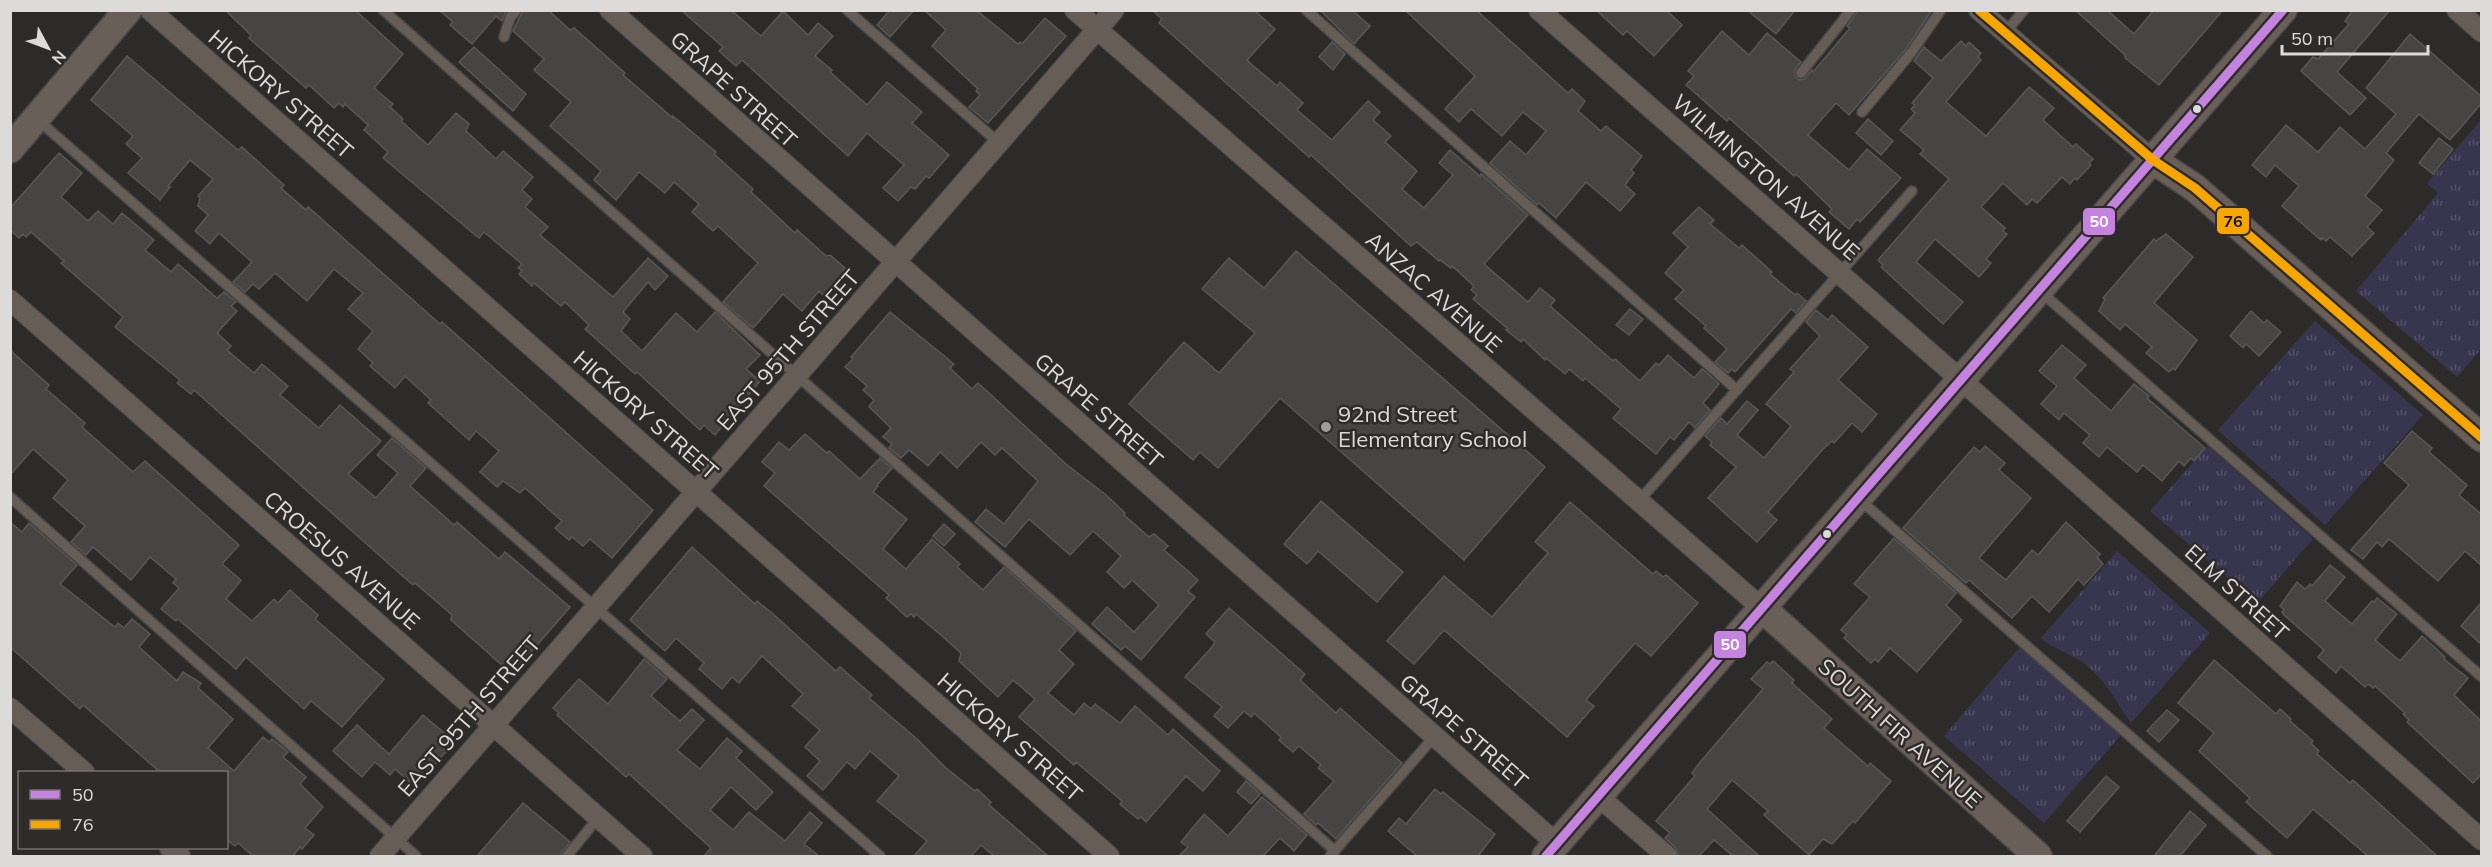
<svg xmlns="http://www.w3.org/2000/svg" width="2492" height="867" font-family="Mulish,sans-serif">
<defs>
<pattern id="grass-tufts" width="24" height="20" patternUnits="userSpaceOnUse" patternTransform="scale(1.5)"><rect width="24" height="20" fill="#38364f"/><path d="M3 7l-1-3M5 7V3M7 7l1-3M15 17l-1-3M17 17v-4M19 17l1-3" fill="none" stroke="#545268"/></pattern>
</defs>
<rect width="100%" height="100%" fill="#2d2b2a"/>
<g fill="url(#grass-tufts)">
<path d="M2481,120V349L2457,377L2356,291L2438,193L2427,183Z"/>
<path d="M2315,321L2423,415L2325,525L2218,430Z"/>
<path d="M2208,446L2313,539L2257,603L2150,511Z"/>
<path d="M2117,551L2210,633L2131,723C2117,703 2105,679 2085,664C2072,654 2055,650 2041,638Z"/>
<path d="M2020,647L2121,735L2044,823L1944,736Z"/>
</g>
<g fill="#464544" stroke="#595857" stroke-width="1.5">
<path d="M225,10H355L403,54L374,88L393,104L390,107L403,119L401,121L428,145L456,113L469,124L466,131L496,159L503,151L533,177L522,190L532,199L525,207L548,227L540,235L613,297L648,258L668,276L655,290L648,282L623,312L630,319L621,331L642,351L676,313L697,332L715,312L760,355L746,369L760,381L715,435L704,425L700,430L637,372L635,374L585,329L589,325L565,302L561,306L534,283L532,286L519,274L522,271L518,268L522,264L484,232L479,238L383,158L388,152L364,130L368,125L345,104L343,107L339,103L334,108L309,85L306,88L249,38L251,35Z"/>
<path d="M439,10H507L502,21L496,16L472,44L450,25L453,22Z"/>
<path d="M523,10H548L570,30L574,28L625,73L623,75L673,118V116L716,152L714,154L753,189L751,192L795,233L797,230L826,256L830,255L845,268L843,271L845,272L824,296L819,291L802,311L783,294L753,328L723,302L758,263L718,226L713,231L692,212L699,204L674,182L665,193L639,172L616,200L594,180L601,171L550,126L571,102L534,70L544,59L513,31Z"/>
<path d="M681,10H731L761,36L783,11L808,35L818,23L833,36L815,56L832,70L830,72L867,105L887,82L922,112L912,123L949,155L929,178L926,176L915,189L911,187L898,201L883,188L904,165L867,133L848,156L742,60L736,66L719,51L723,47Z"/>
<path d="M890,10H914L890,37L877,25Z"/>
<path d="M924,10H976L1018,44L1020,42L1022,44L1045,18L1066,36L988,123L969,107L980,95L976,91L978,89L932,46L946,30Z"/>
<path d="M1152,10H1254L1275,29L1247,60L1251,64L1277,86L1280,82L1303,103L1297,110L1332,140L1368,101L1380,112L1373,120L1391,136L1385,142L1417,171L1402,189L1424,208L1453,175L1439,163L1450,150L1480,176L1481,174L1528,215L1484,264L1528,302L1540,288L1555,300L1550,306L1613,361L1615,359L1640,381L1656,363L1659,365L1668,355L1694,378L1702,369L1706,372L1719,384L1703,403L1710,410L1695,428L1689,422L1674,440L1670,437L1656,454L1615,420L1613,418L1621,409L1585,378L1583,381L1569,369L1565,374L1546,358L1545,360L1523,339L1521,342L1506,330L1508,329L1473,299L1477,295L1471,290L1474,286L1452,266L1451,268L1440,260L1439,261L1417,242L1411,246L1311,155L1309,157L1159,23L1162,19Z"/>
<path d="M1320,10H1352L1370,26L1354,44Z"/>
<path d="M1405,10H1476L1568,93L1572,89L1585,101L1578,111L1601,131L1606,126L1642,156L1631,170L1634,173L1625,185L1635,194L1620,211L1586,182L1556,218L1539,203L1537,205L1490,163L1510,141L1526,155L1546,131L1523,112L1502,136L1471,109L1459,122L1445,109L1475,76Z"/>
<path d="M1596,10H1666L1682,25L1654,56L1627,31L1623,35Z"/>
<path d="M1747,10H1795L1776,34Z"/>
<path d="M1858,10H1932L1906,49L1849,115L1836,103L1808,135L1849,170L1867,149L1901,178L1860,222L1857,219L1849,229L1829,212L1832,209L1796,174L1794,176L1729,118L1727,121L1686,85L1694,76L1688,71L1722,31L1749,55L1767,33L1801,62L1795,69V75L1799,80L1804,79L1812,70L1813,72L1850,28L1847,26Z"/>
<path d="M2075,10H2107L2134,34L2154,10H2223L2159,85L2125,58V55Z"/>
<path d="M2353,10H2390L2337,72L2366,98L2350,115L2301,71L2313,57L2318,59L2349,24L2345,21Z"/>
<path d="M2410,34L2481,96V104L2450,140L2419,114L2386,153L2394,160L2365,196L2382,210L2367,227L2374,233L2352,256L2330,237L2326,241L2322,238L2321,240L2282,206L2299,186L2275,165L2266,177L2252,165L2286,125L2318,152L2340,127L2365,149L2396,114L2366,88Z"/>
<path d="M1961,41L1966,46L1969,42L1981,53L1978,57L1981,60L1946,102L1986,136L2029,87L2054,108L2043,120L2073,147L2076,144L2093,159L2089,163L2091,165L2077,180L2075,178L2070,184L2062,177L2037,203L2032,199L2027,205L2003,183L1981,207L2005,228L2003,231L2007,234L1986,259L1991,263L1979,277L1935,239L1916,262L1963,302L1943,324L1881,267L1883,265L1878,260L1949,179L1920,154L1924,150L1900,130L1915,113L1911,109L1915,105L1912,103L1933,78L1914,61L1924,47L1941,61Z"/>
<path d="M1332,42L1345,54L1333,70L1319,57Z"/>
<path d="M474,47L526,94L513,111L459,62Z"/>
<path d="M127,56L238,150L242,147L253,157L284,185L281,188L306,210L308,207L440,324L442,322L653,510L612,558L590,539L583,546L572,537L569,540L555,528L562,521L525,488L520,493L503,481L497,487L480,472L499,451L476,431L469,440L428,403L431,400L405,376L395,388L370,366L373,363L358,349L373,331L348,309L363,293L334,269L307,301L275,273L259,289L253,284L245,292L233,282L252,262L219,233L210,244L195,231L208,215L198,206L200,198L198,196L213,179L190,160L168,186L170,187L160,200L128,173L142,158L126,144L133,136L91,100Z"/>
<path d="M1868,119L1893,141L1881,155L1856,133Z"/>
<path d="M2439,138L2453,149L2433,174L2419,163Z"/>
<path d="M59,153L82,173L61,197L88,221L98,211L113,224L122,213L154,240L145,250L171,272L178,264L217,298L224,292L236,302L231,306L237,311L217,333L231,346L227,350L254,373L262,364L288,386L280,395L319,428L340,405L381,441L348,474L376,498L398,473L377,455L392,438L426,468L410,486L454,525L457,522L499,559L505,552L570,607L512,674L451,620L452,615L415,583L413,585L398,572L194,390L191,394L177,383L180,380L115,327L123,317L61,263L64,261L31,232L26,237L23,234L19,238L10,230V208Z"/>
<path d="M1699,207L1714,220L1710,224L1739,248L1742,245L1772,272L1770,274L1795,295L1797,293L1806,301L1796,313L1791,309L1735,372L1732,369L1728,373L1715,362L1727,349L1704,328L1706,326L1675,299L1684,290L1665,273L1688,247L1673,233Z"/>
<path d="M2166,234L2193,257L2154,303L2197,340L2175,370L2173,368L2169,372L2146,353L2152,347L2125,324L2120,330L2099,311L2105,299L2103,298L2154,239L2156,241Z"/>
<path d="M1296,251L1545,467L1464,560L1280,398L1218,468L1200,452L1193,460L1129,404L1184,342L1219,373L1255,333L1202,289L1229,258L1264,288Z"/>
<path d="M1630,309L1643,319L1629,335L1616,325Z"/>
<path d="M1816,310L1828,320L1832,315L1868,347L1838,380L1877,414L1862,432L1852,423L1834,443L1832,441L1823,449L1768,512L1777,520L1757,542L1708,498L1736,467L1710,445L1712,442L1705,436L1721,418L1727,424L1747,401L1758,410L1737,435L1764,458L1791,426L1766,404L1794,372L1790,369L1820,336L1806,322Z"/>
<path d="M2251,311L2264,323L2267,320L2281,332L2259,356L2246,344L2243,348L2230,336Z"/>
<path d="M890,312L954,364L950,368L972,389L978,383L1066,464L1106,495L1125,513L1124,515L1149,537L1154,534L1168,546L1164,550L1198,580L1188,591L1195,597L1141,660L1125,646L1121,650L1092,624L1107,607L1134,632L1159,605L1132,580L1124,588L1107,572L1121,556L1093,531L1070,555L1029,519L1005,547L975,522L986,509L1004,524L1038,481L1002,448L995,455L981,442L957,468L940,452L928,466L909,450L901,458L889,448L892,444L883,437L891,428L869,407L874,400L863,390L867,386L845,367L853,359L851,357Z"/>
<path d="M2062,345L2086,365L2074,378L2111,411L2134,384L2149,396L2147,398L2205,448L2194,461L2191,458L2184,466L2179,461L2162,481L2143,465L2137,472L2107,447L2099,457L2083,443L2090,435L2064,413L2059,420L2041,404L2057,386L2039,371Z"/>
<path d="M10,350L49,385L46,389L85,423L82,427L133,472L145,461L239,545L222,564L241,580L226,599L252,621L274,599L278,603L290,590L318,615L315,619L384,679L342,727L311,701L304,709L246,657L236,669L178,619L176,621L161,609L179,588L173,583L176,579L150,557L131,580L93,547L86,555L71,542L85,526L53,498L68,480L33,449L10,475Z"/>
<path d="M2412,431L2432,448L2429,452L2467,485L2459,495L2481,514V565L2465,551L2438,581L2389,539L2382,547L2377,542L2363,559L2351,550L2409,485L2384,463Z"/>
<path d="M805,434L827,453L829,451L860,479L880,458L892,468L877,485L878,486L873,492L907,519L883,549L906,569L932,539L960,564L957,567L983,590L1004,567L1076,631L1059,650L1074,664L1048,693L1074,715L1084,703L1091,709L1095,704L1120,723L1135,706L1168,735L1173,729L1220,771L1203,791L1186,776L1146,822L1141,817L1138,819L1120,804L1122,801L1076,762L1074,765L1019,717L1035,699L1013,680L998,697L959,661L961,653L942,636L916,614L914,617L911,614L907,617L886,598L889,595L764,486L775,473L762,462L779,442L789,450Z"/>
<path d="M1985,446L2005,463L1999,470L2031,498L1979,558L2006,580L2032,550L2038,555L2066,522L2100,554L2097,557L2103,564L2084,585L2078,579L2049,612L2032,596L2012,618L1969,580L1966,583L1903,528L1974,447L1980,452Z"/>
<path d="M1321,501L1403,572L1377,602L1318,551L1307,564L1284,544Z"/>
<path d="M1570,502L1653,574L1656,571L1663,577L1666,575L1698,603L1651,656L1635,643L1586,700L1594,706L1567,737L1444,630L1414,664L1387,641L1444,576L1492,617L1548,553L1535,542Z"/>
<path d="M10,522L22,532L29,523L77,565L60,584L115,627L118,623L124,628L132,619L150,634L139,647L177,681L183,672L201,683L198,688L233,719L208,748L234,771L263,737L269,742L272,739L288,752L283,757L306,777L300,784L323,807L305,828L314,835L302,849L300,847L293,856H253L238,843L235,846L226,839V772H160L83,705L80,709L10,647Z"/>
<path d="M944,524L955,534L944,546L933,536Z"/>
<path d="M1894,538L1956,593L1946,605L1962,620L1917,672L1890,648L1878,662L1875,659L1871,663L1844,638L1847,635L1841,630L1870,597L1854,584Z"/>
<path d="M692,547L755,604L757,601L773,614L836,671L840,667L872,695L869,698L917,739L946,768L975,791L977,789L991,802L989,805L1048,856H994L981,845L971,856H914L927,841L877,801L899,776L870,751L855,769L847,762L823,790L807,776L820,761L805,747L820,730L792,706L803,694L762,656L739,683L732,677L722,689L699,669L704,663L676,638L665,651L630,620Z"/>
<path d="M2330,565L2345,577L2325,601L2352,624L2372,601L2374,602L2377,598L2397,614L2375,640L2400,661L2422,636L2445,657L2444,659L2468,678L2454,695L2481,721V775L2473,783L2407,722L2409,720L2403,714L2405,713L2375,686L2373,688L2368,684L2365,687L2341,666L2336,673L2318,657L2324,650L2284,615L2282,612L2284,610L2280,606L2297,582L2305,589L2310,584L2312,586Z"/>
<path d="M2481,603V644L2461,626Z"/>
<path d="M1229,608L1305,674L1300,680L1336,713L1340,708L1402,763L1336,839L1318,823L1316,825L1304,814L1334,781L1318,768L1321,765L1299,746L1293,752L1279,740L1281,737L1254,713L1251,717L1244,711L1228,728L1214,716L1222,707L1185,677L1212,647L1215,642L1206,634Z"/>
<path d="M644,659L667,679L651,696L680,721L692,709L704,720L677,750L700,769L727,738L742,751L736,758L773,792L756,810L731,787L710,810L733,830L749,812L785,841L810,812L822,823L804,844L819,856H704L711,848L629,774L626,777L557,715L559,713L553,708L579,679L608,704Z"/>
<path d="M2214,660L2276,714L2280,709L2291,719L2290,721L2313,741L2311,743L2319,751L2317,754L2350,783L2353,780L2437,856H2368L2313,809L2287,838L2246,802L2250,798L2199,751L2214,733L2178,703Z"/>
<path d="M1773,661L1794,680L1792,683L1832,719L1824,728L1868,766L1870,763L1891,781L1855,823L1853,821L1832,844L1823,839L1809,855L1764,815L1768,811L1732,780L1707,809L1759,856H1733L1714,840L1699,856H1679L1675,847L1665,838L1670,833L1656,821L1695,776L1692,773L1701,761L1763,689L1751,679L1767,662L1770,664Z"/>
<path d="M2167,710L2179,720L2159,742L2147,731Z"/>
<path d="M423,715L455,742L414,786L395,769L390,775L375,762L362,777L333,751L357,725L389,754Z"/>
<path d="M2106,776L2119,787L2080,832L2067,821Z"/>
<path d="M1246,781L1260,794L1251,804L1237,792Z"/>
<path d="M1435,789L1441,794L1443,792L1495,834L1478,856H1417L1388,831L1399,818L1406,824Z"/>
<path d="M1262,797L1307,835L1294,851L1280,838L1263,856H1179L1188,847L1181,842L1204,814L1228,836Z"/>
<path d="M523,803L570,842L560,856H477Z"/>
<path d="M2190,811L2206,825L2180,856H2154Z"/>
</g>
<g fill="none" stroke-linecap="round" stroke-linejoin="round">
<g stroke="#484747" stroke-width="12">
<g id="lane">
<path d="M383,10L1335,851"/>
<path d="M847,10L999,143"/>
<path d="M1306,10L1737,390"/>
<path d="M2005,33L2024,10"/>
<path d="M504,37L510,18L516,10"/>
<path d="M1801,73L1851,10"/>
<path d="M1862,112L1911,53L1941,10"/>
<path d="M38,120L880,856"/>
<path d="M2041,292L2482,677"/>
<path d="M10,497L416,856"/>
<path d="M1860,500L2267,856"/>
<path d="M1638,502L1912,191"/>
<path d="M567,856L598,818"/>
<path d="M1330,856L1434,737"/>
</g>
</g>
<g stroke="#484747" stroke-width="22">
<g id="street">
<path d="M150,10L1109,856"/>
<path d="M610,10L1557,844"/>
<path d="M1075,10L1763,609"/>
<path d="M1539,10L1961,380L2482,840"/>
<path d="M1979,10L2153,160"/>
<path d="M2457,10L2482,32"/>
<path d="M10,300L642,856"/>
<path d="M10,708L84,772"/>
<path d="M1599,797L1667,856"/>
<path d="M170,848L180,856"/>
<path d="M380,856L1114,10"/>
</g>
</g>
<g stroke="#484747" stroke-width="30">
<g id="secondary">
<path d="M10,149L128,10"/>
<path d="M2153,160L2195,188L2482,438"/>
<path d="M1763,609L2038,856"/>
<path d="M1546,856L2283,10"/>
</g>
</g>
<use href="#lane" stroke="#675d57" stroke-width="9"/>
<use href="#street" stroke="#675d57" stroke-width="20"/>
<use href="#secondary" stroke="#695f58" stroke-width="27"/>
<g stroke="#2e2b29" stroke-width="14">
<path id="bus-1" d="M1546,856L2283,10"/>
</g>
<g stroke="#2e2b29" stroke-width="14">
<path id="bus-2" d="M1979,10L2153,160L2195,188L2482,438"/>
</g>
<use href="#bus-1" stroke="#c483df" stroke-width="9"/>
<use href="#bus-2" stroke="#f7a600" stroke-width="9"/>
</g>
<g fill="#dddbda" stroke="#2e2b29" stroke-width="2">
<circle cx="2197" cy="109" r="5"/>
<circle cx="1827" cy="534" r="5"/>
</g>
<circle fill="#9f9d9c" stroke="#2e2b29" stroke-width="2" cx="1326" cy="427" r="6"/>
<g text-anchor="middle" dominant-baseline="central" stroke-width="5" stroke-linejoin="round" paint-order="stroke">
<g font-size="22" fill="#dddbda" stroke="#2e2b29">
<text transform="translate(734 89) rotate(42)">GRAPE STREET</text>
<text transform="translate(281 94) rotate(41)">HICKORY STREET</text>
<text transform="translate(1766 177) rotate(41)">WILMINGTON AVENUE</text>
<text transform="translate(1434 292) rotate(41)">ANZAC AVENUE</text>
<text transform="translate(788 350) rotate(-49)">EAST 95TH STREET</text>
<text transform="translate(1099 410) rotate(41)">GRAPE STREET</text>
<text transform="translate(646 415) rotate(41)">HICKORY STREET</text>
<text transform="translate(342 560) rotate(41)">CROESUS AVENUE</text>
<text transform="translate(2237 592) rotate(42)">ELM STREET</text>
<text transform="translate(469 716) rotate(-49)">EAST 95TH STREET</text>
<text transform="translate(1464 731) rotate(41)">GRAPE STREET</text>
<text transform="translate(1900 733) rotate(42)">SOUTH FIR AVENUE</text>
<text transform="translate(1010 737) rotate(41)">HICKORY STREET</text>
</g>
<g font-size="22" fill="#dddbda" stroke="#2e2b29" text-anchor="start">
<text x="1338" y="414">92nd Street<tspan x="1338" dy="25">Elementary School</tspan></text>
</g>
</g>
<g stroke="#2e2b29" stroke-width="2">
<rect x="2216" y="207" width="34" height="28" rx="6" fill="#f7a600"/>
<rect x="2082" y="207" width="34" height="29" rx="6" fill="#c483df"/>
<rect x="1713" y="630" width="34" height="29" rx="6" fill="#c483df"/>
</g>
<g font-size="16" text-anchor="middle" font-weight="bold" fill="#fff">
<text x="2099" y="227">50</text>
<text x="1730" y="650">50</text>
</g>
<g font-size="16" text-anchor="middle" font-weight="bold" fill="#111">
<text x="2233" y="227">76</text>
</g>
<rect width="2492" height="867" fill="none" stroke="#dddbda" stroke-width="24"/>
<rect x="18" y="771" width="210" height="78" fill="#2e2b29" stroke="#747170" stroke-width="1.5"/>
<rect x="30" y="790" width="30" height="9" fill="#c483df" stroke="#747170" stroke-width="1.5"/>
<text x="72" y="801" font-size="18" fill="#dddbda">50</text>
<rect x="30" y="820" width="30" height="9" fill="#f7a600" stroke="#747170" stroke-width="1.5"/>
<text x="72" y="831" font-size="18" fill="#dddbda">76</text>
<g transform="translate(48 48) rotate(131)" stroke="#2e2b29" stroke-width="4.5" paint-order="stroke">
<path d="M0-4.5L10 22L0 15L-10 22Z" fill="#dddbda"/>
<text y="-9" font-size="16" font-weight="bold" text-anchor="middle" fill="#dddbda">N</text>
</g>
<path d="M2282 45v9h146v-9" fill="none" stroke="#dddbda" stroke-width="3"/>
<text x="2291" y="45" font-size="18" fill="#dddbda" stroke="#2e2b29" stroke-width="4.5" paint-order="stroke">50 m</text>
</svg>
